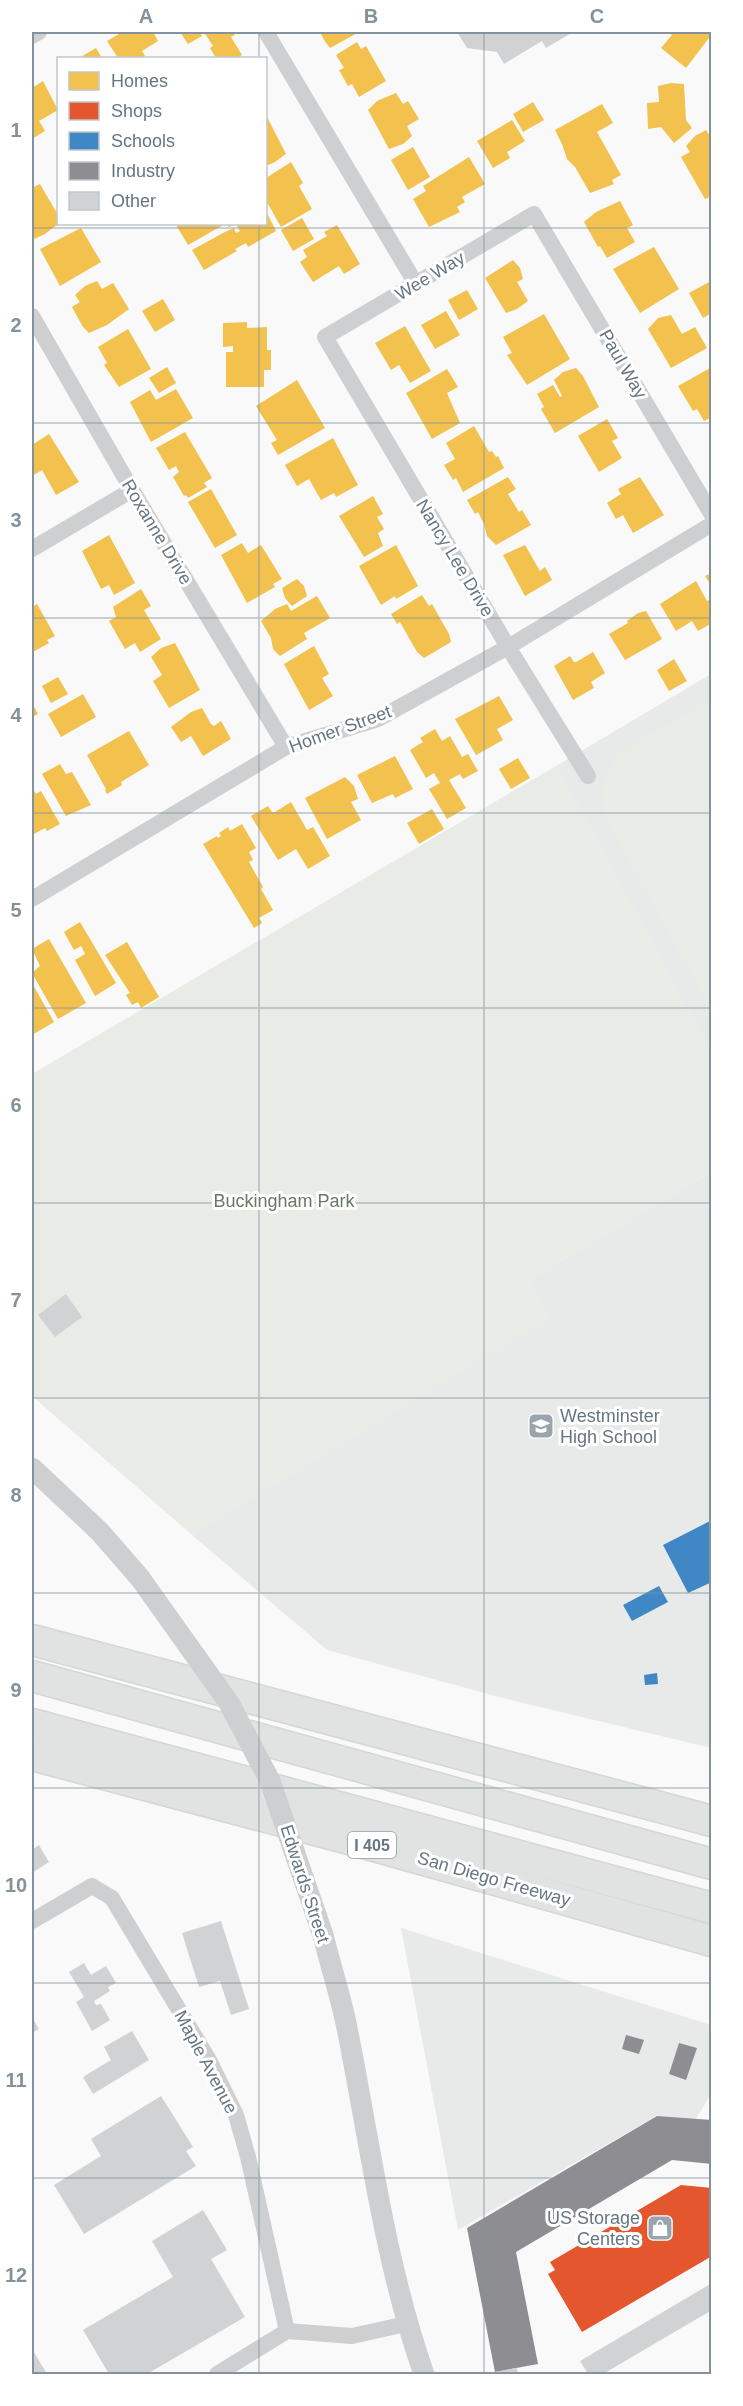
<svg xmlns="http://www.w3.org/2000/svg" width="743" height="2406" font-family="Helvetica,sans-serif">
<rect width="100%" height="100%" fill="#f9f9f9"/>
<g fill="#e8e9e9">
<path d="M711,674V1053L556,766Z"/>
<path d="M711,1172V1748L499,1697L327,1650L191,1534L551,1318L528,1280Z"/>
<path d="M401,1928L711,2025V2094L696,2119L656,2116L458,2230Z"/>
</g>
<g fill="#e8ebe6">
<path d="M711,700V1011L607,821C598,800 600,777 615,759C631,741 688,714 711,700Z"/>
<path d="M556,766L711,1053V1172L528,1280L552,1318L191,1534L32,1396V1074Z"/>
</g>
<g fill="#f2c14e">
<path d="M118,32H153L158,41L142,51L145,56L140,58H118L107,41L119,34Z"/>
<path d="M180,32H200L202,36L188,44Z"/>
<path d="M204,32H232L235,35L231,37L242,55L237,58H216L210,48L213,46Z"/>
<path d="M320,32H359L330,48L324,40Z"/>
<path d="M667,32H709L712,34L686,68L661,48L672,35Z"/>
<path d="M357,42L361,49L366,46L386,81L359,97L352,84L348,86L339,70L344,68L336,55Z"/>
<path d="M96,48L102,58H79Z"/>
<path d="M43,81L58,110L39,121L45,131L32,139V88Z"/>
<path d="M671,83L684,84L686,120L692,128L674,143L661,127L648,129L647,103L659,102L658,86Z"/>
<path d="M396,93L403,104L408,101L419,119L407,126L412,136L403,144L389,149L368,110L377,101Z"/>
<path d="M533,102L544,120L523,132L513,114Z"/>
<path d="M602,104L613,123L597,132L621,175L612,180L614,184L590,193L575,167L567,159L562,144L555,130Z"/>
<path d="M266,115L286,154L275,162L266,166Z"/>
<path d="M512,120L525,141L507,152L510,158L493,168L477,141Z"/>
<path d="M706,130L712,139V196L705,199L681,157L690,152L686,146L695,136Z"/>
<path d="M413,147L430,177L408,190L391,160Z"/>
<path d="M469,157L485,184L462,197L465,202L457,207L460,212L429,227L413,199L426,191L423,186Z"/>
<path d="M291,162L303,183L299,186L312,209L281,227L268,204L266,205V178Z"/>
<path d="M40,184L58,215V224L45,234L32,240V188Z"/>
<path d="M620,201L633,225L627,228L635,242L607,258L600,246L598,247L584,222L596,212Z"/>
<path d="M266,211L276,231L248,247L246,243L235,249L237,251L204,270L192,250L225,232L234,228L236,233L240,231L236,224L229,227L226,224H266Z"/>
<path d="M302,218L314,239L293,251L281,230Z"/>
<path d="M179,224H225L188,245L176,225Z"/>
<path d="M337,225L360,264L344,274L339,266L313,282L300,262L307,257L303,250L327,236L324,232Z"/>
<path d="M81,228L101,262L60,286L40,249Z"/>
<path d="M654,247L679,289L640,313L613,269Z"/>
<path d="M513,260L520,268L523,279L517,282L528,301L517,309L506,313L485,278Z"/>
<path d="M97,281L102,289L113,283L129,309L107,325L89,333L83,327L72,307L80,302L75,295L85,286Z"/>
<path d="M711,281L712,313L703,318L689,293Z"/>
<path d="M467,290L478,309L459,320L448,300Z"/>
<path d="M163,299L175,320L155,332L142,311Z"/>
<path d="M446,311L460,335L435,349L421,325Z"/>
<path d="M544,314L570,359L527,385L507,355L512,353L503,337Z"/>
<path d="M671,315L682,334L695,327L707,348L671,368L648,329L658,318Z"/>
<path d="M247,322V328L267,327V350H271V370H264V387H226V352H233V346L223,347V323Z"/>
<path d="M405,326L431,371L410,383L399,365L391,370L375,343Z"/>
<path d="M128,329L151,369L119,387L104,365L107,363L98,347Z"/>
<path d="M167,367L176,383L159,393L149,378Z"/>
<path d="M712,367V417L704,421L697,409L693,411L678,386Z"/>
<path d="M576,368L583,376L599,407L555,433L541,409L544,407L537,394L553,385L560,397L562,396L554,380L563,372Z"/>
<path d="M447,369L458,387L447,393L460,423L432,439L406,393Z"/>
<path d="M297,380L325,428L278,455L271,443L277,440L256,406Z"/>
<path d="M176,389L193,418L151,442L130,402L150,390L156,400Z"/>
<path d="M607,419L618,438L612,441L622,458L599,472L578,436Z"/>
<path d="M474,426L489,452L492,451L496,457L498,456L504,468L463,492L456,478L453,480L444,465L455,459L446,443Z"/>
<path d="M185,432L212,478L204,483L207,487L188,498L186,495L184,496L173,477L179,472L176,466L169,470L156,448Z"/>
<path d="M49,434L79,482L56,495L42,470L32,476V445Z"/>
<path d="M333,438L358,485L336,497L334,493L321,500L309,479L297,486L285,465Z"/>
<path d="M508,477L516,489L508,494L519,512L522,510L531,525L496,545L487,536L484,524L478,512L475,514L467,500Z"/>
<path d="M640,477L664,515L633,533L623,515L616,519L607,503L621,494L618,489Z"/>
<path d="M211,489L237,535L215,548L188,502Z"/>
<path d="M373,496L383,514L377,517L384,529L378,533L383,546L364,557L339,516Z"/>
<path d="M109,535L135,583L114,595L109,585L101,589L82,551Z"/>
<path d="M242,543L248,553L261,545L282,579L273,584L275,587L247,603L221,555Z"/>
<path d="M396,545L418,586L396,599L395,596L381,605L359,566Z"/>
<path d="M525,545L540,571L545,567L552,580L525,596L503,555Z"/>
<path d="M712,573V587L705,576Z"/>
<path d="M297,579L304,586L307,596L292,606L285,598L282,588Z"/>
<path d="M696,581L707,601L712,599V623L698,631L692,621L676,631L660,604Z"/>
<path d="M141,589L151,606L144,610L161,639L140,652L135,643L125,649L109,621L116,617L113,607Z"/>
<path d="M422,595L429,606L432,604L449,634L451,642L424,658L417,652L400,622L397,624L391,614Z"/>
<path d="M317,596L330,618L304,633L307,639L280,656L273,649L271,638L261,621L275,609L287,604L291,611Z"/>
<path d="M37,604L55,636L47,640L49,643L33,652L32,649V607Z"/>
<path d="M646,611L662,639L625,660L609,634L628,623L627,621L638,613Z"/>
<path d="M175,643L200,690L169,708L153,681L162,675L151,657L161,648Z"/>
<path d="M314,646L329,674L322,678L333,696L309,710L284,664Z"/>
<path d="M593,652L605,673L591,682L594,688L573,700L554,666L570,656L574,662H576Z"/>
<path d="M674,659L687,681L669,691L657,670Z"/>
<path d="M58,677L68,694L51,703L42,686Z"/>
<path d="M83,694L96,717L61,737L48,714Z"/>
<path d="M499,696L513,720L497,729L503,740L476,755L455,719Z"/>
<path d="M32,703L38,714L32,717Z"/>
<path d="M202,708L211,724L214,726L221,721L231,739L203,756L191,736L181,742L171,727L191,712Z"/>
<path d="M435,729L442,741L450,736L462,757L468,754L478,771L463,779L460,774L449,780L466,808L447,819L429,789L440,783L434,773L426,778L410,750L423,742L420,738Z"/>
<path d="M129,731L149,765L121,782L122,785L107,794L105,790L106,789L87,755Z"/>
<path d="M395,756L413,789L395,798L393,794L372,803L357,775Z"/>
<path d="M518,758L530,778L511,789L499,769Z"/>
<path d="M60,764L66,774L72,772L91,805L66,816L42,774Z"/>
<path d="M345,777L354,786L358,799L351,802L361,820L327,839L305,798Z"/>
<path d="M34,791L36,794L41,791L60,824L47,831L45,828L34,834L32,830V792Z"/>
<path d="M291,802L307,830L313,827L330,856L308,869L296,849L278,860L251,816L268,806L272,812H275Z"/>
<path d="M432,809L444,829L419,844L407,823Z"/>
<path d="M242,824L256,848L249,852L253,860L249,862L263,887L261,889L273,910L259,918L262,923L254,928L203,844L217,836L218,838L221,836L219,833L228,827L230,831Z"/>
<path d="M80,922L116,983L95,996L75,960L85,954L81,946L74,950L64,932Z"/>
<path d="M49,939L86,1003L58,1019L32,973L40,966L32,949Z"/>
<path d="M127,942L159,997L141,1008L138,1002L132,1005L126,995L130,993L105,955Z"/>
<path d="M32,983L54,1022L32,1035Z"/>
</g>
<path fill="#e4572e" d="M681,2185L712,2188V2256L582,2332L548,2274L555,2270L550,2262Z"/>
<g fill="#3f88c5">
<path d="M712,1520V1582L688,1593L663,1545Z"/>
<path d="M659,1586L668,1602L632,1621L623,1605Z"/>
<path d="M657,1673L658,1684L645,1685L644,1675Z"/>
</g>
<g fill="#8d8d92">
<path d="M626,2035L644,2040L639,2054L622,2049Z"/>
<path d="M679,2043L697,2048L686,2080L669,2074Z"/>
<path d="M657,2116L712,2120V2164L672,2160L516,2252L538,2364L495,2372L467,2228Z"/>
</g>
<g fill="#d0d2d3">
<path d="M457,32H573L546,48L542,41L504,64L497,52L467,48Z"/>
<path d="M66,1294L82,1317L55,1337L38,1315Z"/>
<path d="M39,1845L49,1862L32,1873V1850Z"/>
<path d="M221,1921L249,2009L231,2015L220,1981L199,1987L182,1933Z"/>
<path d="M84,1963L91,1975L106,1966L116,1983L108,1987L110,1991L94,2001L96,2005L101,2004L110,2020L92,2031L76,2002L84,1997L69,1972Z"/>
<path d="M32,2017L39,2029L32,2033Z"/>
<path d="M132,2031L149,2060L93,2094L83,2077L111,2060L104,2047Z"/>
<path d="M161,2096L193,2147L186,2151L196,2166L84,2234L54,2185L101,2156L91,2139Z"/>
<path d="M203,2210L227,2250L211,2259L245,2317L147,2374H109L83,2330L173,2277L152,2241Z"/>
<path d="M712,2283V2310L603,2374H588L580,2361Z"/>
<path d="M32,2349L47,2374H32Z"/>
<path d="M517,2368L518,2374H494V2372Z"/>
</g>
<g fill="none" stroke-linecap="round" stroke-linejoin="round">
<g stroke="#d5d6d6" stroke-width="33">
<g id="motorway">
<path d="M32,1640L712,1821"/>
<path d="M32,1676L712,1864"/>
<path d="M32,1724L712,1908"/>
<path d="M32,1755L353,1840L712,1941"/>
</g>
</g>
<g stroke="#cecfd0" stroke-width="16">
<path d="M266,32L416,284"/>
<path d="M32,36L39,32"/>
<path d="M32,316L132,490L286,747"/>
<path d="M32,549L132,490"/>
<path d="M588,776L508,647L325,337L534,214L712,515"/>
<path d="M32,899L286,747L378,719L508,647L712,524"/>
<path d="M32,1921L92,1886L112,1898L209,2060L236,2115L248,2157L287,2331"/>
<path d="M217,2374L287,2331L352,2336L406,2324"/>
</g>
<g stroke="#cecfd0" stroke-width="21">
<path d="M32,1468L100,1532L140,1578"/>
<path d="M323,1935C330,1964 340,1994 346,2023C370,2141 384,2261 424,2374"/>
</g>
<use href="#motorway" stroke="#e1e2e2" stroke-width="30"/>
<path stroke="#cecfd0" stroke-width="21" d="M140,1578L229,1703L270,1781L323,1935"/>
</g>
<path fill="none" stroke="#84929c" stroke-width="1.5" stroke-opacity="0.55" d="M259,32V58M484,32V2374M259,224V2374M32,228H712M32,423H712M32,618H712M32,813H712M32,1008H712M32,1203H712M32,1398H712M32,1593H712M32,1788H712M32,1983H712M32,2178H712"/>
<defs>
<g id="school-square" transform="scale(1.35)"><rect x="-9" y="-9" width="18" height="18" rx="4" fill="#99a4ac" stroke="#fff"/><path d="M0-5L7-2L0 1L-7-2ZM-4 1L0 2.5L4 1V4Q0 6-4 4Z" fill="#fff"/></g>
<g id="shop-square" transform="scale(1.35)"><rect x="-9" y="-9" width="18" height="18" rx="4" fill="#99a4ac" stroke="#fff"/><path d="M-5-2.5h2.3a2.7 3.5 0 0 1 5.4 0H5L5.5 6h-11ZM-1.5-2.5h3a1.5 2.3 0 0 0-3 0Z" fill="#fff"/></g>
</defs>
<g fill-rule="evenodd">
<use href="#school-square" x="541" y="1426"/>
<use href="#shop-square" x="660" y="2228"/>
</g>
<g text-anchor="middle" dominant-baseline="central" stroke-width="6" stroke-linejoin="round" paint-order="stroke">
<rect fill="#fff" stroke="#939fa8" stroke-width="1.5" x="348" y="1832" width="48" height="26" rx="4.5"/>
<g font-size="16" font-weight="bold" fill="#657683">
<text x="372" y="1845">I 405</text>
</g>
<g font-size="18" fill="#657683" stroke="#fff">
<text transform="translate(430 276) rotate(-31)">Wee Way</text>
<text transform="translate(623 364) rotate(60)">Paul Way</text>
<text transform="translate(157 532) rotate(59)">Roxanne Drive</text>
<text transform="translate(455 558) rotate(59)">Nancy Lee Drive</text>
<text transform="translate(340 729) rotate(-20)">Homer Street</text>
<text transform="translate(494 1879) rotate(16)">San Diego Freeway</text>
<text transform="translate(305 1884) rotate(72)">Edwards Street</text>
<text transform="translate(206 2062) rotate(62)">Maple Avenue</text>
</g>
<g font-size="18" fill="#687a64" stroke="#fff">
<text x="284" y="1201">Buckingham Park</text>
</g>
<g font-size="18" fill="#657683" stroke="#fff" text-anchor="start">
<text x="560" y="1416">Westminster<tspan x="560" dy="21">High School</tspan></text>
<text x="640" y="2218" text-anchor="end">US Storage<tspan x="640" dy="21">Centers</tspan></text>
</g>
</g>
<rect width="743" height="2406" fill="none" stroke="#ffffff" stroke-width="66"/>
<rect x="57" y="57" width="210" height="168" fill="#ffffff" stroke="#c1c8cd" stroke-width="1.5"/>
<rect x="69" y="72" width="30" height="18" fill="#f2c14e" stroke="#c1c8cd" stroke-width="1.5"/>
<text x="111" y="87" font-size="18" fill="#657683">Homes</text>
<rect x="69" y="102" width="30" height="18" fill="#e4572e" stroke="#c1c8cd" stroke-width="1.5"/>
<text x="111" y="117" font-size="18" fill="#657683">Shops</text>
<rect x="69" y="132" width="30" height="18" fill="#3f88c5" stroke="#c1c8cd" stroke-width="1.5"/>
<text x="111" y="147" font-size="18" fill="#657683">Schools</text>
<rect x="69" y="162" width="30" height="18" fill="#8d8d92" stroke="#c1c8cd" stroke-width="1.5"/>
<text x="111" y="177" font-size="18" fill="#657683">Industry</text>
<rect x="69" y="192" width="30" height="18" fill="#d0d2d3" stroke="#c1c8cd" stroke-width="1.5"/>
<text x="111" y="207" font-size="18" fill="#657683">Other</text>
<rect x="33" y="33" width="677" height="2340" fill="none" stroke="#84929c" stroke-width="2"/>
<g font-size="20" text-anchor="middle" font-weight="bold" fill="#84929c">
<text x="146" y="23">A</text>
<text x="371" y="23">B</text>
<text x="597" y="23">C</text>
<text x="16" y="137">1</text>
<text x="16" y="332">2</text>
<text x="16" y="527">3</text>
<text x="16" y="722">4</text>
<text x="16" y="917">5</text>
<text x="16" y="1112">6</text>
<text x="16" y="1307">7</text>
<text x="16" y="1502">8</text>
<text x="16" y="1697">9</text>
<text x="16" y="1892">10</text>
<text x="16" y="2087">11</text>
<text x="16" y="2282">12</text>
</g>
</svg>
